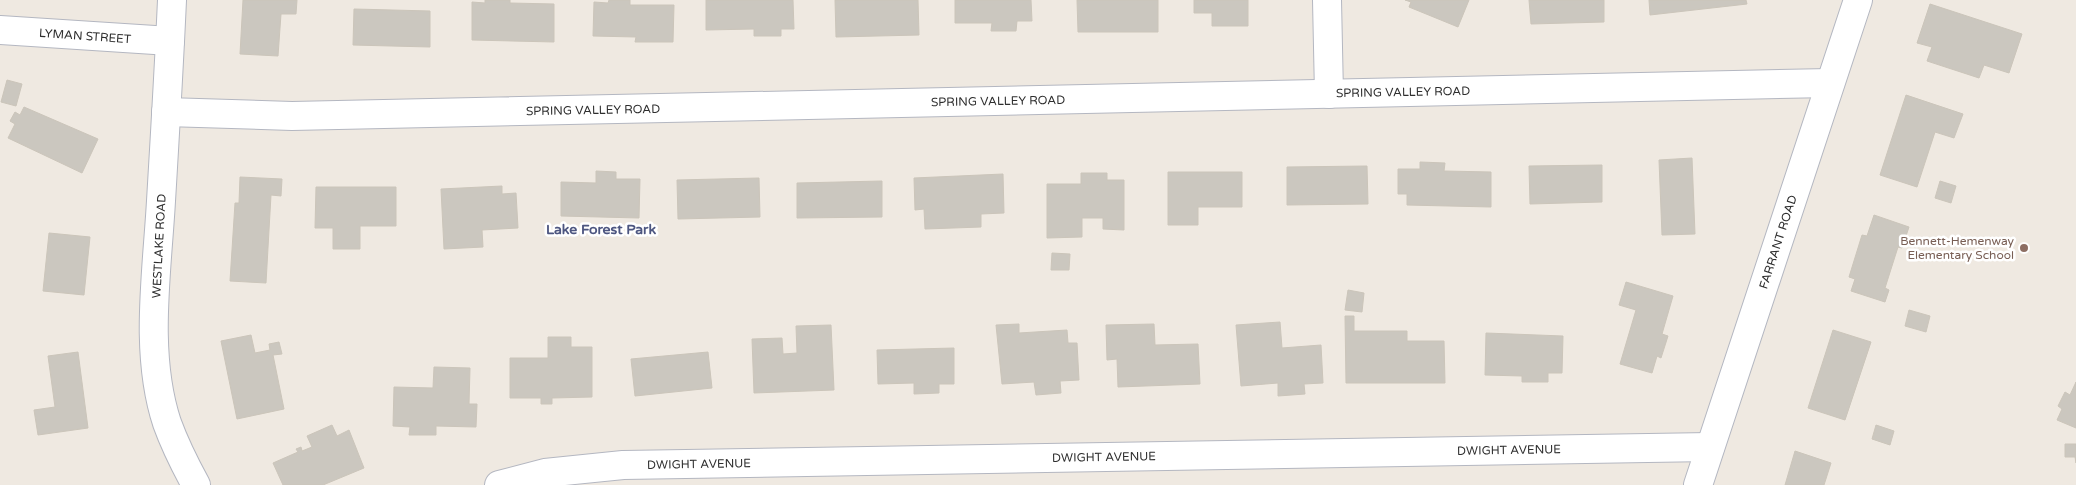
<svg xmlns="http://www.w3.org/2000/svg" width="2076" height="485" font-family="'Varela Round',sans-serif">
<rect width="100%" height="100%" fill="#efe9e1"/>
<g fill="#cbc7bf" stroke="#cbc5ba">
<path d="M243,0H297L296,14H281L278,56L240,54Z"/>
<path d="M485,0H510V3L554,4V42L472,40V2L485,3Z"/>
<path d="M609,0H630V5H674L673,42H635L636,37L593,36L594,2L608,3Z"/>
<path d="M706,0H793L794,29H781V36H754V29L706,30Z"/>
<path d="M835,0H918L919,35L836,37Z"/>
<path d="M955,0H1031L1032,21H1017L1016,31H991L992,23H955Z"/>
<path d="M1077,0H1158V32H1078Z"/>
<path d="M1194,0H1248V26H1212V13H1194Z"/>
<path d="M1405,0H1469L1458,27L1409,7L1411,2Z"/>
<path d="M1529,0H1604V22L1531,24Z"/>
<path d="M1649,0H1746L1747,4L1650,15Z"/>
<path d="M1930,4L2022,34L2009,73L1984,65L1979,78L1927,61L1932,47L1917,43Z"/>
<path d="M354,9L430,11V47L353,45Z"/>
<path d="M7,80L22,84L16,106L1,102Z"/>
<path d="M1906,95L1963,114L1954,138L1935,132L1917,187L1880,175Z"/>
<path d="M24,107L98,139L82,173L8,138L15,124L10,121L15,112L20,115Z"/>
<path d="M1692,158L1695,234L1662,235L1659,160Z"/>
<path d="M1420,162L1445,163L1444,171L1491,172V207L1407,205V194H1398V169H1420Z"/>
<path d="M1602,165V202L1530,204L1529,166Z"/>
<path d="M1367,166L1368,204L1287,205V167Z"/>
<path d="M596,171L616,172V179H640L639,218L561,216V182L596,183Z"/>
<path d="M1168,172H1242V207H1198V225H1168Z"/>
<path d="M1081,173H1107V180H1124V230L1103,229V218H1082V237L1047,238V184H1081Z"/>
<path d="M1003,174L1004,213L981,214V227L925,229L924,209L915,210L914,178Z"/>
<path d="M240,177L282,179L281,196L271,195L266,283L230,281L235,203H239Z"/>
<path d="M759,178L760,217L678,219L677,180Z"/>
<path d="M882,181V217L797,218V183Z"/>
<path d="M1940,181L1956,186L1951,203L1935,198Z"/>
<path d="M502,186V194L516,193L518,228L482,230L483,247L444,249L441,189Z"/>
<path d="M316,187H396V226H360V249H333V228H315Z"/>
<path d="M1874,215L1909,227L1902,248L1898,247L1885,288L1889,290L1885,302L1851,291L1855,279L1849,277L1862,235L1867,236Z"/>
<path d="M49,233L90,237L84,295L43,291Z"/>
<path d="M1052,253L1070,254L1069,270H1051Z"/>
<path d="M1626,282L1673,296L1662,334L1668,336L1661,358L1657,356L1652,373L1620,364L1636,310L1619,305Z"/>
<path d="M1348,290L1364,293L1362,312L1345,310Z"/>
<path d="M1909,310L1930,316L1926,332L1905,326Z"/>
<path d="M1345,316H1354V331H1407V341H1444L1445,383H1346Z"/>
<path d="M1280,322L1282,348L1321,345L1323,383L1304,384L1305,394L1278,396V383L1241,386L1236,325Z"/>
<path d="M1019,324V333L1067,330L1068,343H1077L1079,380L1060,381L1061,393L1036,395L1034,382L1002,384L996,325Z"/>
<path d="M1154,324L1155,345L1198,344L1200,384L1118,387L1117,359L1107,360L1106,325Z"/>
<path d="M831,325L834,390L754,393L752,339L782,338L783,354L797,353L796,326Z"/>
<path d="M1833,330L1871,342L1845,420L1808,408Z"/>
<path d="M1486,333L1563,336L1562,373H1548V382H1522V376L1485,375Z"/>
<path d="M251,335L255,353L270,350L269,344L279,342L282,354L273,355L284,409L237,419L221,341Z"/>
<path d="M548,337H571V347H592V397L552,398V404H541V398H510V358H548Z"/>
<path d="M954,348V384H939V393L914,394V383L878,384L877,350Z"/>
<path d="M78,352L88,428L38,435L34,410L55,407L48,356Z"/>
<path d="M708,352L712,388L635,396L631,359Z"/>
<path d="M434,367L470,368L469,404H477L476,427L436,426V435H409L410,427L393,426L394,387L433,388Z"/>
<path d="M2076,382V428L2057,420L2062,409L2058,406L2065,392L2070,395Z"/>
<path d="M332,425L337,436L349,430L364,468L323,485H283L273,463L298,452L296,449L301,447L302,451L312,447L307,436Z"/>
<path d="M1876,425L1894,431L1890,445L1872,439Z"/>
<path d="M2065,444H2076V463L2075,457H2065Z"/>
<path d="M1795,451L1831,463L1824,485H1785Z"/>
</g>
<g fill="none" stroke-linecap="round" stroke-linejoin="round">
<g stroke="#b4b7c1" stroke-width="30">
<g id="minor">
<path d="M172,0C169,67 165,134 161,201C157,273 144,353 167,423C175,445 185,465 196,485"/>
<path d="M1327,0L1329,94"/>
<path d="M0,30L170,41"/>
<path d="M166,112L292,116L1830,83"/>
<path d="M499,485L545,473L623,465L1710,447"/>
<path d="M1698,485L1858,0"/>
</g>
</g>
<use href="#minor" stroke="#fff" stroke-width="28"/>
</g>
<circle fill="#8d6e63" stroke="#fff" stroke-width="2" cx="2024" cy="248" r="5"/>
<g text-anchor="middle" dominant-baseline="central" stroke-width="5" stroke-linejoin="round" paint-order="stroke">
<g font-size="12" fill="#2e2e2e" stroke="#fff">
<text transform="translate(85 36) rotate(4)">LYMAN STREET</text>
<text transform="translate(1403 92) rotate(-1)">SPRING VALLEY ROAD</text>
<text transform="translate(998 101) rotate(-1)">SPRING VALLEY ROAD</text>
<text transform="translate(593 110) rotate(-1)">SPRING VALLEY ROAD</text>
<text transform="translate(1778 242) rotate(-72)">FARRANT ROAD</text>
<text transform="translate(159 246) rotate(-87)">WESTLAKE ROAD</text>
<text transform="translate(1509 450) rotate(-1)">DWIGHT AVENUE</text>
<text transform="translate(1104 457) rotate(-1)">DWIGHT AVENUE</text>
<text transform="translate(699 464) rotate(-1)">DWIGHT AVENUE</text>
</g>
<g font-size="12" fill="#785e54" stroke="#fff" text-anchor="end">
<text x="2014" y="241">Bennett-Hemenway<tspan x="2014" dy="14">Elementary School</tspan></text>
</g>
<g font-size="14" font-weight="bold" fill="#4d5680" stroke="#fff">
<text x="601" y="229">Lake Forest Park</text>
</g>
</g>
</svg>
